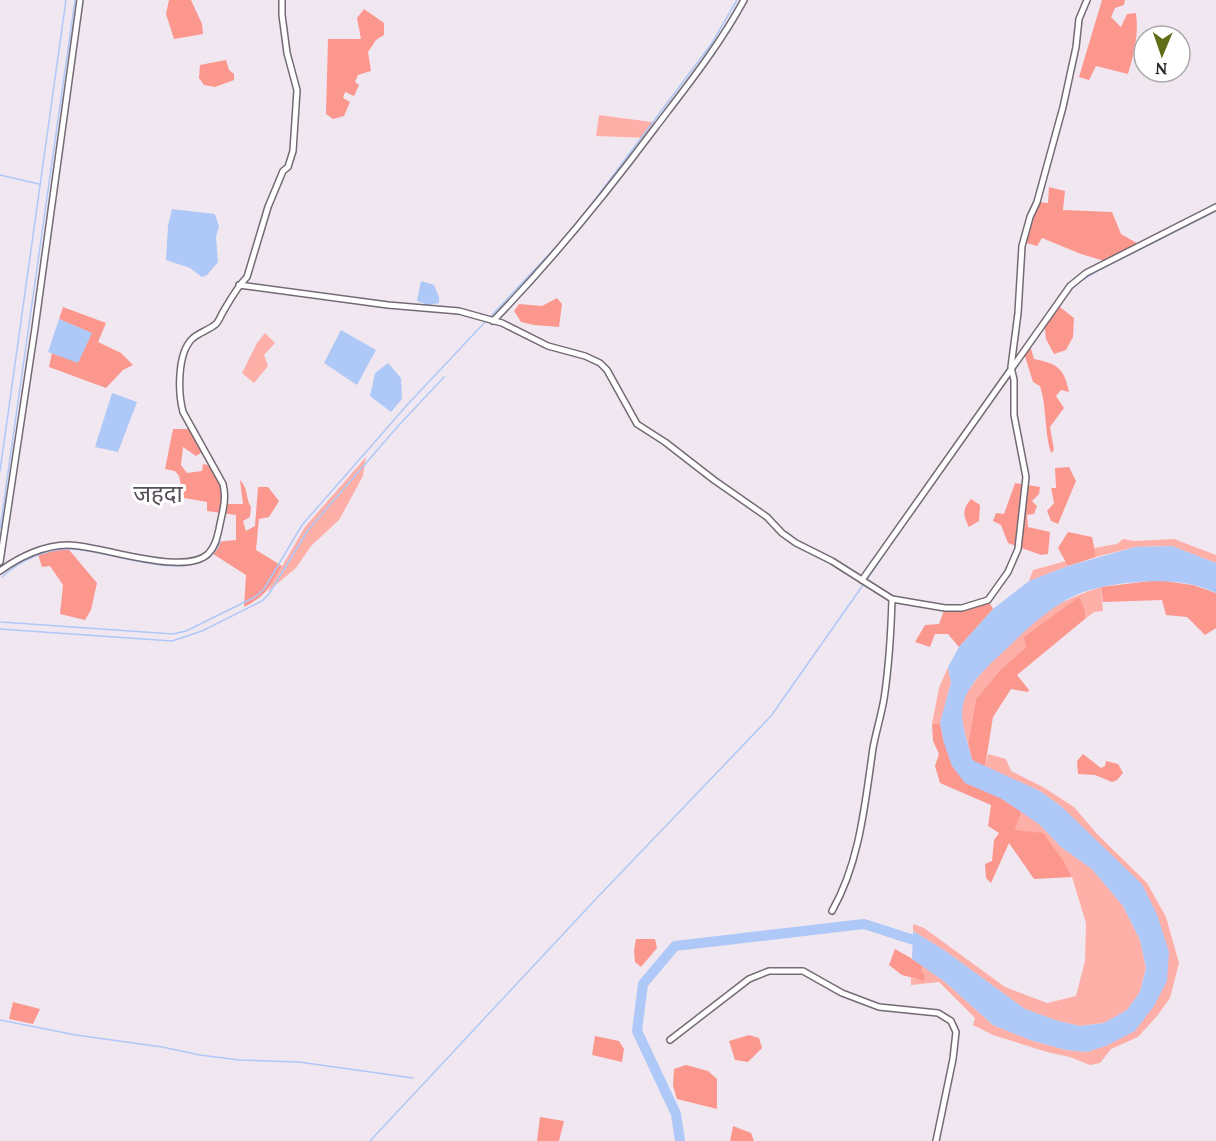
<svg xmlns="http://www.w3.org/2000/svg" width="1216" height="1141" font-family="Lora,'Noto Sans Devanagari',serif">
<rect width="100%" height="100%" fill="#f1e7f1"/>
<g fill="#feafa7">
<path d="M599,115L659,123L648,138L596,136Z"/>
<path d="M265,333L275,343L264,355L268,366L254,383L242,373L257,343Z"/>
<path d="M366,457L363,476L339,520L311,546L296,568L267,592L305,527Z"/>
<path d="M1123,539L1134,541L1174,539L1216,555V563L1172,546L1135,547L1096,557L1094,548L1117,544Z"/>
<path d="M1066,561L1068,566L1029,581L1033,570Z"/>
<path d="M1101,587L1103,611L1094,612L1085,619V611L1026,647L1000,670L976,699L968,744C964,731 960,717 963,703C968,679 1030,623 1051,609C1067,599 1083,593 1101,587Z"/>
<path d="M948,667L951,683L940,723L932,724L939,688Z"/>
<path d="M988,754L1006,759L1011,771L1043,787L1074,807L1097,834L1147,883L1166,917L1179,963L1170,998L1157,1016L1138,1037L1111,1049L1100,1063L1090,1065L1070,1057L1047,1052L993,1035L973,1025L975,1018L939,982L911,985V978L925,980L921,971L923,965L945,982L993,1025L1030,1040L1066,1050L1087,1052L1108,1045L1169,952L1062,807L1040,791L985,767Z"/>
<path d="M1022,811L1040,825L1061,847L1092,869L1123,906L1140,940L1146,968L1140,992L1127,1010L1104,1023L1080,1026L1058,1021L1025,1009L944,950L913,931V924L924,928L1005,987L1047,1003L1076,996L1085,961L1086,923L1072,877L1065,863L1015,830Z"/>
</g>
<g fill="#fc978e">
<path d="M169,0H191L202,24L203,34L174,39L166,14Z"/>
<path d="M1102,0H1125L1124,5L1115,8L1111,17L1121,27L1127,14L1136,13C1139,35 1134,53 1128,74L1096,66L1089,80L1079,77Z"/>
<path d="M364,9L384,23V35L376,40L368,52L371,71L358,75L355,82L359,85L354,96L345,92L343,98L350,102L344,116L333,119L326,114L328,39H361L357,18Z"/>
<path d="M226,60L229,70L234,74V80L215,87L204,85L199,78L200,65Z"/>
<path d="M1049,187L1065,191L1063,210L1112,212L1121,234L1140,245L1108,262L1081,254L1042,238L1037,246L1023,242L1037,202L1048,203Z"/>
<path d="M557,298L562,304L559,327L534,325L521,322L514,311L519,304L542,306Z"/>
<path d="M1056,304L1074,318L1073,337L1066,350L1054,354L1046,339L1044,321Z"/>
<path d="M63,307L106,323L98,342L121,353L133,365L123,370L106,388L49,367L52,353L78,362L91,333L59,319Z"/>
<path d="M1029,342L1034,359C1058,364 1064,368 1069,392L1061,390L1056,396L1064,408L1050,427L1054,450L1051,453C1044,431 1047,408 1040,386L1033,382L1023,350Z"/>
<path d="M173,429H191L204,451L196,456L183,447L181,465L187,473L202,471L203,464L212,466L223,484L225,504H243L240,480C249,490 245,497 251,507L250,517L243,521L246,531L255,526L258,487H268L279,501L269,517L259,519L256,550L282,566C269,588 267,595 244,607L246,575L210,552L216,542L236,540V515L207,511V502L184,498L179,476L175,471L165,469Z"/>
<path d="M1069,467L1076,481L1058,524L1051,521L1047,511L1054,503L1051,488H1056L1055,468Z"/>
<path d="M1015,483L1040,487L1039,494L1032,501L1037,506L1034,514L1027,515L1028,527L1050,532L1048,554L1041,555L1008,543L1001,525L993,521L996,513L1004,514Z"/>
<path d="M971,499L980,505L979,521L969,527C963,516 962,509 971,499Z"/>
<path d="M1068,532L1092,537L1096,557L1068,566L1058,548Z"/>
<path d="M65,545L97,583L91,610L85,620L60,614L63,585L50,566L42,567L37,551Z"/>
<path d="M1158,580L1193,585L1216,593V628L1205,635L1187,617L1166,615L1162,600L1103,602L1101,587Z"/>
<path d="M1079,597L1085,611V619L1017,675L1029,690L1028,692L1011,689L993,717L985,767L972,760L968,744L976,699L1000,670L1026,647L1024,637Z"/>
<path d="M988,600L993,609L959,647L948,634H935L930,647L915,642L925,625L939,624L945,608H962Z"/>
<path d="M940,723L944,743L1002,799L1022,811L1015,830L1043,833L1065,863L1072,877L1034,879L1009,843L991,883L986,878L985,864L992,861L994,840L999,833L988,826L991,805L940,783L935,766L939,754L933,741L932,724Z"/>
<path d="M1083,754L1101,768L1105,766L1106,761L1118,764L1123,773L1117,780L1112,782L1095,775L1078,774L1077,761Z"/>
<path d="M636,939H655L657,948L641,967L635,962L634,950Z"/>
<path d="M895,949L923,965L921,971L924,974L925,981L902,975L889,965Z"/>
<path d="M13,1002L40,1009L33,1024L9,1019Z"/>
<path d="M749,1035L759,1038L762,1048L748,1062L735,1060L729,1041Z"/>
<path d="M595,1036L619,1041L624,1049L622,1062L592,1055Z"/>
<path d="M686,1065L708,1071L717,1079V1109L677,1099L673,1086L674,1069Z"/>
<path d="M540,1117L564,1121L559,1141H537Z"/>
<path d="M733,1126L751,1133L754,1141H730Z"/>
</g>
<g fill="#aec8f8">
<path d="M172,209L215,214L219,226L216,237L218,262L207,275L202,277L190,268L166,260L168,226Z"/>
<path d="M421,281L434,285L439,297V303L429,305L417,301Z"/>
<path d="M59,319L92,333L78,363L48,352Z"/>
<path d="M341,330L376,350L357,385L324,363Z"/>
<path d="M388,363L401,378L402,399L391,412L370,396L375,373Z"/>
<path d="M112,393L137,402L118,452L95,447Z"/>
<path d="M1172,546L1216,563V593C1209,590 1202,587 1194,585C1164,577 1105,582 1076,595C1048,608 1026,630 1004,651C989,665 970,682 964,701C958,719 968,742 972,760L1040,791L1062,807L1142,884L1157,914L1169,952L1167,981L1154,1006L1135,1031L1108,1045L1087,1052L1066,1050L1030,1040L993,1025L945,982L912,959L913,931L944,950L1025,1009L1058,1021L1080,1026L1104,1023L1127,1010L1140,992L1146,968L1140,940L1123,906L1092,869L1061,847L1040,825L1002,799L965,783L952,766L944,743L940,723L951,683L948,667L959,647L993,609L1029,581L1068,566L1135,547Z"/>
</g>
<g fill="none" stroke-linecap="round" stroke-linejoin="round">
<g stroke="#aec8f8" stroke-width="1.5">
<path d="M0,175L39,184"/>
<path d="M588,209L712,43L737,0"/>
<path d="M1068,293L1079,282L1099,270L1216,211"/>
<path d="M371,305L396,308"/>
<path d="M491,316L556,247"/>
<path d="M1039,335L1046,324"/>
<path d="M0,471L66,0"/>
<path d="M0,529L75,0"/>
<path d="M2,577C19,561 45,549 69,549C107,548 202,592 220,542"/>
<path d="M868,578L899,532"/>
<path d="M1,622L173,634L186,631L255,597L264,589L302,525L408,404L486,321"/>
<path d="M0,629L172,641L202,631L262,601L269,594L308,530L399,425L444,377"/>
<path d="M0,1020L76,1035L162,1047L200,1055L239,1060L299,1062L413,1078"/>
<path d="M370,1141L594,901L771,716L863,585"/>
</g>
<path stroke="#aec8f8" stroke-width="10" d="M680,1141L676,1114L637,1031L643,984L675,946L864,924L920,942L924,946"/>
<g stroke="#736b73" stroke-width="8">
<g id="street">
<path d="M239,285L388,305L459,311L502,323L548,346L585,356L600,363L607,370L637,424L665,442L714,480L767,517L782,533L796,543L832,561L892,599L945,608H962L988,600L1008,572L1018,549L1026,477L1014,415V380L1011,367L1018,313L1022,246L1030,217L1037,202L1063,107L1076,47L1079,19L1087,0"/>
<path d="M493,321C552,260 605,195 655,128C687,86 719,46 744,0"/>
<path d="M0,562L35,328L80,0"/>
<path d="M0,571C19,557 44,545 68,545C100,545 183,577 208,554C215,547 217,538 219,529C222,513 227,500 223,484L183,412C178,393 177,354 192,339C198,333 209,330 216,324C219,321 221,315 223,312C230,300 237,287 247,277L268,207L283,171L288,167L293,151L297,90L287,53L282,15V0"/>
<path d="M862,580L1070,286L1086,273L1216,207"/>
<path d="M832,911C860,862 865,803 873,748C876,732 881,716 884,699C889,666 891,633 892,599"/>
<path d="M670,1040L749,979L769,971H803L842,993L879,1007L938,1013L951,1021L956,1032L953,1059L936,1141"/>
</g>
</g>
<use href="#street" stroke="#fff" stroke-width="5"/>
</g>
<g text-anchor="middle" dominant-baseline="central" stroke-width="6" stroke-linejoin="round" paint-order="stroke">
<g font-size="24" fill="#575058" stroke="#fff">
<text x="158" y="493">जहदा</text>
</g>
</g>
<g transform="translate(1162 54) rotate(182)"><circle r="28" fill="#ffffff" stroke="#aba9ab" stroke-width="1.5"/>
<path d="M0-4.5L10 22L0 15L-10 22Z" fill="#616d16"/>
<text y="-9" font-size="16" font-weight="bold" text-anchor="middle" fill="#2c282c">N</text>
</g>
</svg>
